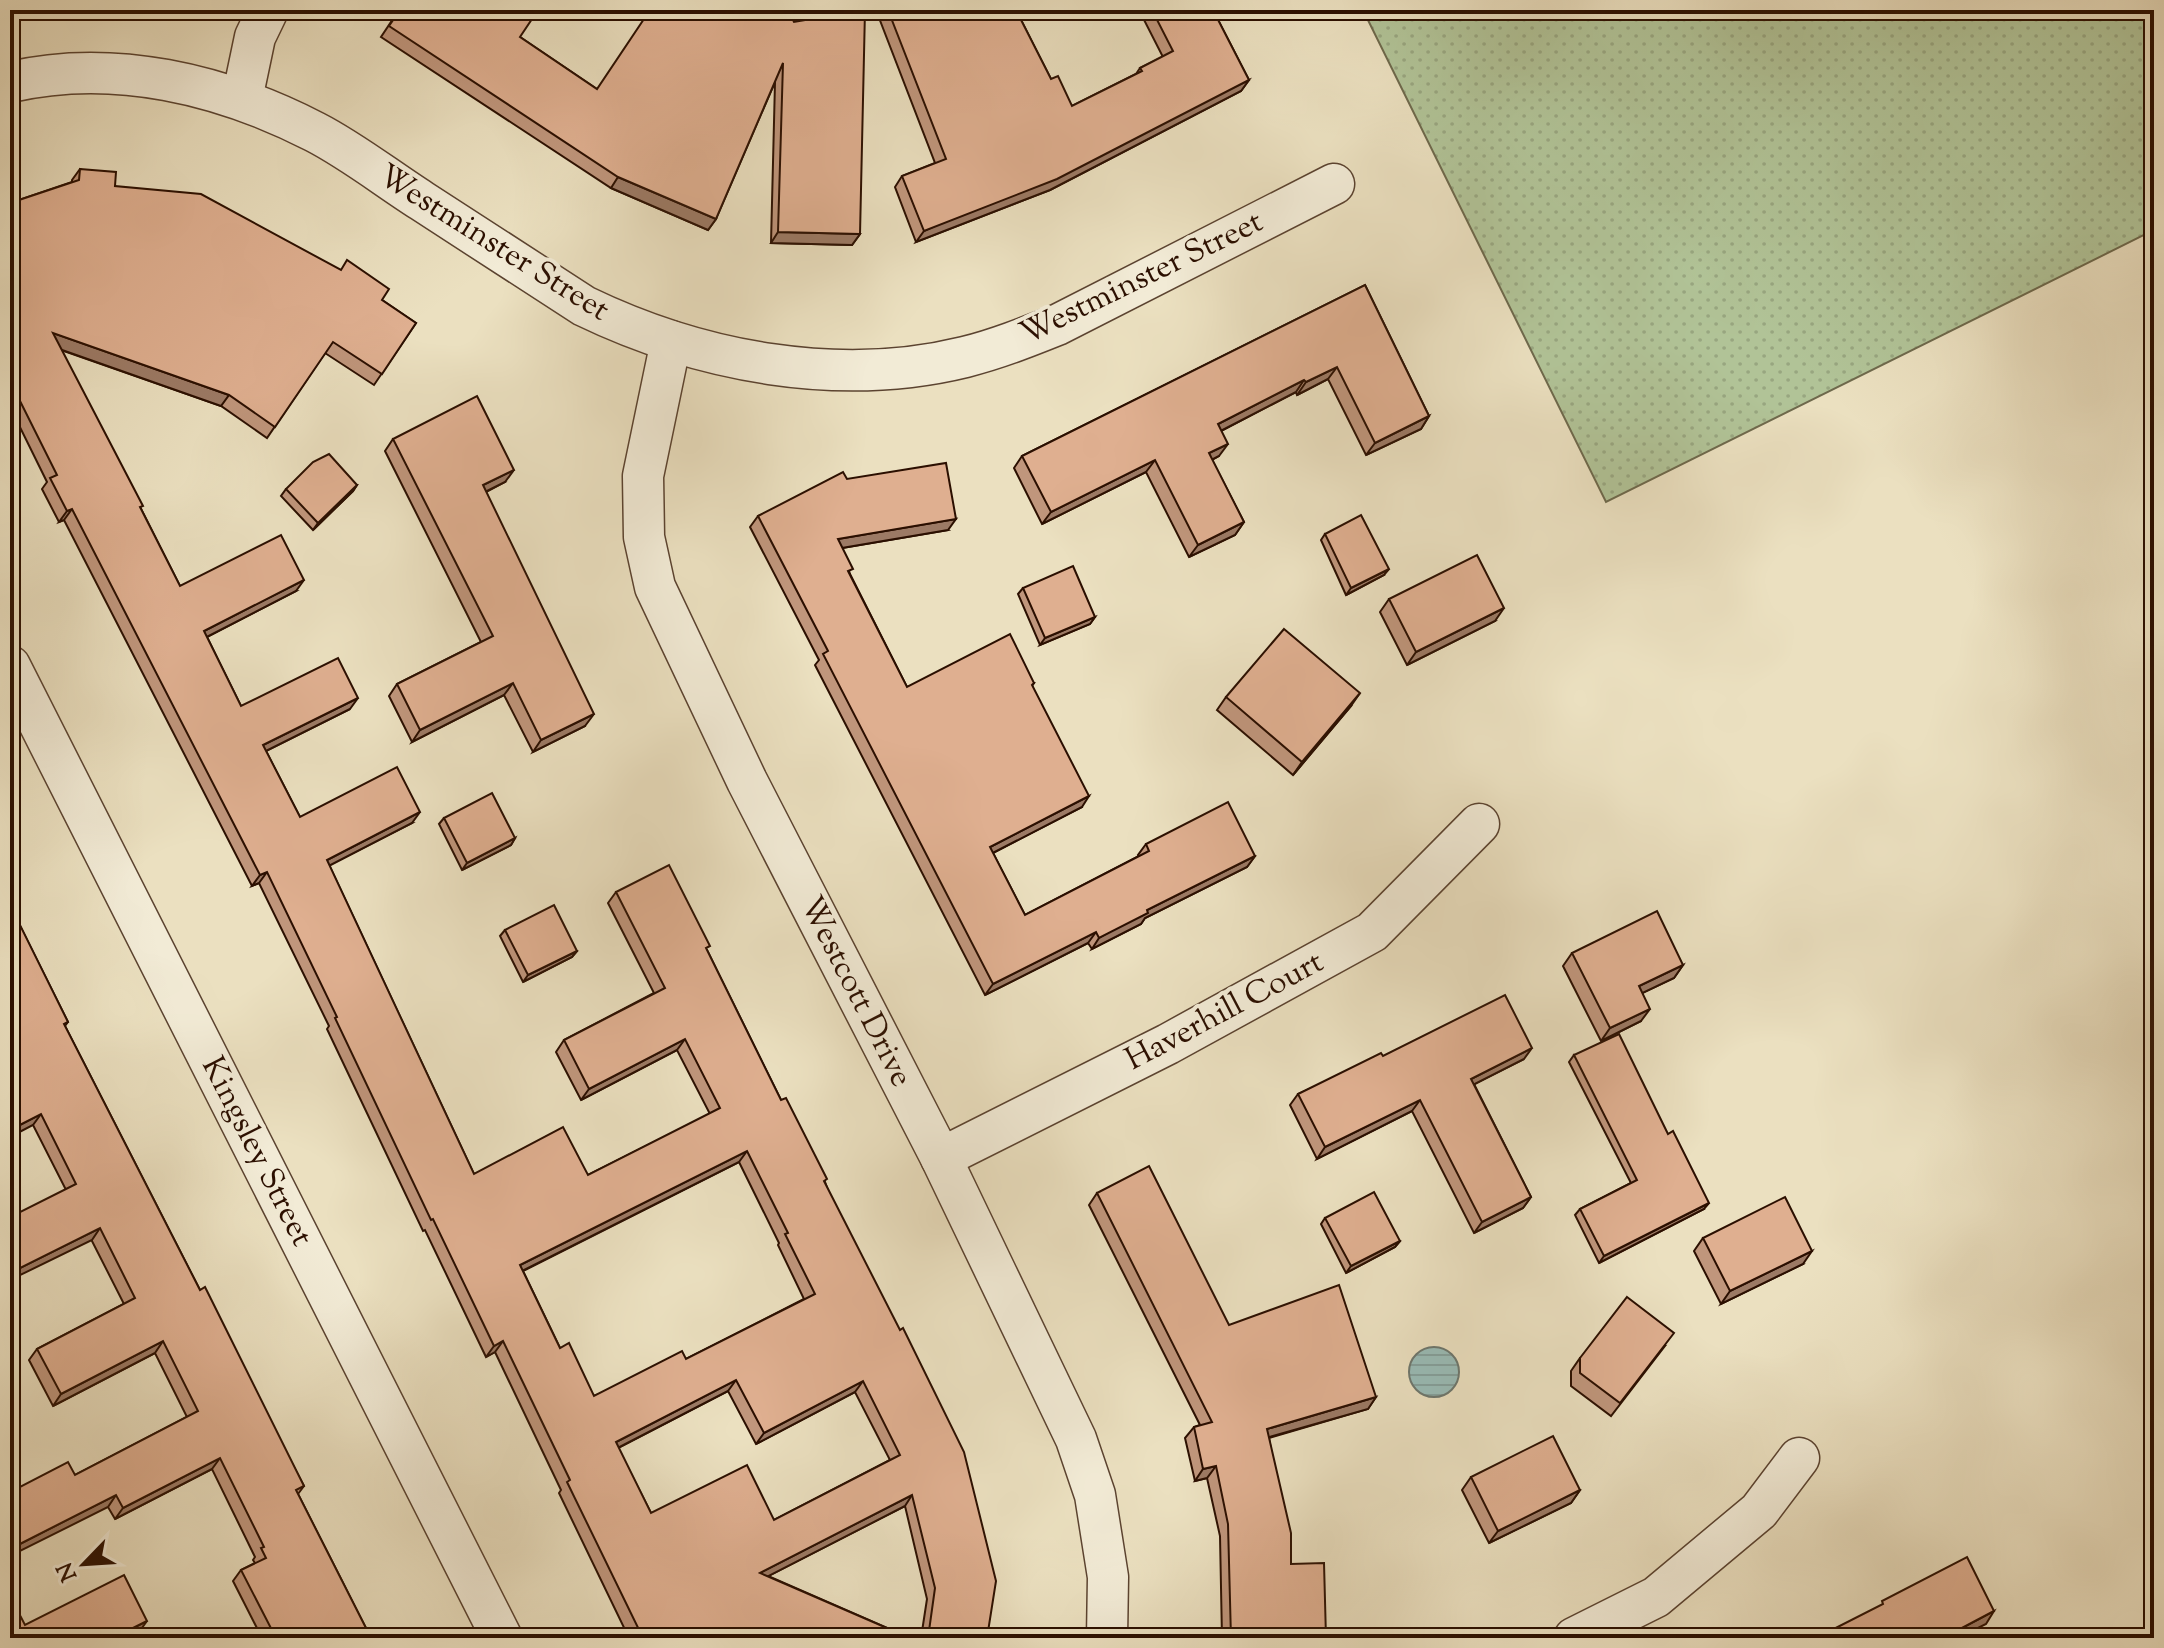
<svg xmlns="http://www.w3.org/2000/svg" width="2164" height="1648" font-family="'Sorts Mill Goudy',serif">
<defs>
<pattern id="green-dots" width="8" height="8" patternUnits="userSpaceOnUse" patternTransform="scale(2)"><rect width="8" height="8" fill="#b1c397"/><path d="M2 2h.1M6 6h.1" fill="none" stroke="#98a680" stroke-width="1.8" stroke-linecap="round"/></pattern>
<pattern id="water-rules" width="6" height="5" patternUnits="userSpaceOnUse" patternTransform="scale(2)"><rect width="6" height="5" fill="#99bcb7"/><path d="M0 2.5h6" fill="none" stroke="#84a09c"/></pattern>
</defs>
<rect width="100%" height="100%" fill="#ebe0c0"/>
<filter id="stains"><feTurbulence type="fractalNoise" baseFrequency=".0025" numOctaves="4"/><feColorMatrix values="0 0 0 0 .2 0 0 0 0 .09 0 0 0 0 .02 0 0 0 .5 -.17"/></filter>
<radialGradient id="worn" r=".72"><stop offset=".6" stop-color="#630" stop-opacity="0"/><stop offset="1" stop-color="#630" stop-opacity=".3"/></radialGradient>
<path fill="url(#green-dots)" stroke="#6e694c" stroke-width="2" d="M1363,10H2154V230L1606,502Z"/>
<circle fill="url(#water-rules)" stroke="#6d776e" stroke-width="2" cx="1434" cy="1372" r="25"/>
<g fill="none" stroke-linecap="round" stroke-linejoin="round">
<g stroke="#5b4330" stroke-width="43">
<g id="street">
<path d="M10,82C113,58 222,84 315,132C352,151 386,178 422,201C476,236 530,271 584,306C700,362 839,388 965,357C997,349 1027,337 1057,325L1334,184"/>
<path d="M242,99L255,37L268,10"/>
<path d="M671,341L643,476L644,537L655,587L747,781L941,1158L1076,1439L1095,1495L1108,1577L1107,1638"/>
<path d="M10,666L502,1638"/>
<path d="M941,1158L1168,1044L1372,932L1479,824"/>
<path d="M1574,1638L1656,1597L1759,1511L1799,1458"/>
</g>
</g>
<use href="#street" stroke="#f2ebd6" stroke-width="40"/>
</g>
<g fill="#c0967c" stroke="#2b0f00" stroke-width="2" fill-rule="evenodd">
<path d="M399,10L520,37L597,89L788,10L860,234L852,245L771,243L775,82L716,219L708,230L611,188L381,37Z"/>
<path d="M876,10H1016L1051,79L1072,106L1136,74L1140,68L1163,57L1139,10H1213L1249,80L1241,91L1050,190L916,242L895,187L902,176L935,163Z"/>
<path d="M80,169L115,186L382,300L416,323L374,385L325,353L267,438L221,406L61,350L180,586L296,591L207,637L241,706L350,709L266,751L300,817L412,823L329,865L474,1174L588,1175L710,1114L677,1050L581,1100L556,1052L564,1040L654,993L608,903L616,892L707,950L781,1100L825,1182L987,1638H921L927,1599L905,1506L768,1576L910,1638H629L559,1493L561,1490L495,1352L486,1357L425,1230L423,1231L327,1029L329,1026L259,883L252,886L64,520L59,522L42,489L47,482L10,407V203L72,182V180ZM739,1162L779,1243L778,1245L804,1299L686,1359L594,1396L560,1348L523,1271ZM728,1391L756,1444L855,1392L890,1460L774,1520L651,1513L618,1448Z"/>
<path d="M1365,285L1429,416L1421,429L1366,455L1328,379L1297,395L1296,392L1221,431L1219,456L1212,460L1244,522L1235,535L1189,557L1146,472L1042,524L1014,468L1022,456Z"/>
<path d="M393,439L505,482L486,492L585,726L533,752L504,695L412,742L389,696L397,684L481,642L385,451Z"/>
<path d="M847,479L948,530L842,548L850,574L907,687L1034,683L1032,686L1082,807L993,853L1025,915L1139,856L1138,855L1146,844L1255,856L1247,867L1145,918L1141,924L1092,949L1088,943L985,995L815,665L819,660L750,527L758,516Z"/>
<path d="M357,485L353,491L313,530L281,496L286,489Z"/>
<path d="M1325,534L1384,575L1346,595L1321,540Z"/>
<path d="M1023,588L1095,617L1090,624L1040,645L1018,594Z"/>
<path d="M1389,599L1495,621L1407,665L1380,612Z"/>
<path d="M1226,697L1351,706L1293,775L1217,710Z"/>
<path d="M444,818L515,838L511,845L462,870L439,824Z"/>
<path d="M10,900L13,906L11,908L68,1022L65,1026L200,1290L304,1486L298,1494L370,1636L377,1638H262L233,1581L241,1570L255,1563L253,1560L255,1557L212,1469L115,1519L108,1507L75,1475L187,1417L155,1353L53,1406L29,1360L37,1349L124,1304L33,1125Z"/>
<path d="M505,930L577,951L572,957L523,982L500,936Z"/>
<path d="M1572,953L1683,965L1674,978L1642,993L1641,1021L1601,1041L1563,966Z"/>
<path d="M1574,1055L1704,1209L1599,1263L1575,1215L1580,1209L1631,1183L1569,1062Z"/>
<path d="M1383,1056L1524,1059L1474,1084L1531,1197L1523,1208L1474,1233L1412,1111L1317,1159L1290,1105L1298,1094Z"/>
<path d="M1097,1193L1229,1325L1376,1397L1368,1409L1269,1438L1291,1564L1326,1638H1222L1220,1536L1207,1478L1195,1481L1185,1438L1194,1427L1200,1425L1089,1205Z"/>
<path d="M1325,1218L1400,1241L1395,1247L1346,1273L1321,1224Z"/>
<path d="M1703,1238L1803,1264L1721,1304L1694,1251Z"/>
<path d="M1665,1346L1611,1416L1571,1386V1371L1580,1358Z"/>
<path d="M1471,1477L1580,1490L1571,1503L1489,1543L1462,1490Z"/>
</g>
<g fill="#9c7a65" stroke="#2b0f00" stroke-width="2">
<path d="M1249,80L1241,91L1050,190L916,242L924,231Z"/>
<path d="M618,177L716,219L708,230L611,188Z"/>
<path d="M778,232L860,234L852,245L771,243Z"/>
<path d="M53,333L229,395L221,406L45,344Z"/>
<path d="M1337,367L1328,379L1297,395L1306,382Z"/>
<path d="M1304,380L1296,392L1209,437L1218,424Z"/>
<path d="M1429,416L1421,429L1366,455L1375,443Z"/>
<path d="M1228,444L1219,456L1200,466L1209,453Z"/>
<path d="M1155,460L1146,472L1042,524L1051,512Z"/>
<path d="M514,470L505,482L475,497L483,485Z"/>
<path d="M357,485L353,491L313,530L318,523Z"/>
<path d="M72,509L64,520L59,522L67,511Z"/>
<path d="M956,519L948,530L830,550L838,539Z"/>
<path d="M1244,522L1235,535L1189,557L1198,545Z"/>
<path d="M1389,569L1384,575L1346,595L1351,588Z"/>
<path d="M304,580L296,591L197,642L204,631Z"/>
<path d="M1504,608L1495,621L1407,665L1416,652Z"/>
<path d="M1095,617L1090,624L1040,645L1045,638Z"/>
<path d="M513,683L504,695L412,742L420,730Z"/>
<path d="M1360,693L1351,706L1293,775L1302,762Z"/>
<path d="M358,698L350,709L256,756L263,745Z"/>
<path d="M594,714L585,726L533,752L541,740Z"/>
<path d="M1089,796L1082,807L983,858L990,847Z"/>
<path d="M420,812L412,823L319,871L327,860Z"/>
<path d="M515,838L511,845L462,870L467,863Z"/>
<path d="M1255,856L1247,867L1145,918L1141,924L1092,949L1099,938L1147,910Z"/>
<path d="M267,872L259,883L252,886L260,875Z"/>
<path d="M1096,932L1088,943L985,995L993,984Z"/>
<path d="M577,951L572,957L523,982L528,975Z"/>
<path d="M1683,965L1674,978L1630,999L1639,986Z"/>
<path d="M1650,1009L1641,1021L1601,1041L1610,1028Z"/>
<path d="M685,1039L677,1050L581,1100L589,1089Z"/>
<path d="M1532,1048L1524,1059L1463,1090L1471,1079Z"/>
<path d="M1420,1100L1412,1111L1317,1159L1325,1147Z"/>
<path d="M41,1114L33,1125L10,1137V1130Z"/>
<path d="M747,1151L739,1162L512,1276L520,1265Z"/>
<path d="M1531,1197L1523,1208L1474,1233L1482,1222Z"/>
<path d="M1709,1203L1704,1209L1599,1263L1604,1256Z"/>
<path d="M100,1228L92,1240L10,1280V1273Z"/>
<path d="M1400,1241L1395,1247L1346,1273L1351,1266Z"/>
<path d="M1812,1251L1803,1264L1721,1304L1730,1291Z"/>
<path d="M163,1341L155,1353L53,1406L61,1394Z"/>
<path d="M503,1341L495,1352L486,1357L494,1346Z"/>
<path d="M736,1380L728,1391L608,1453L616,1442Z"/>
<path d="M863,1381L855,1392L756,1444L764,1433Z"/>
<path d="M1376,1397L1368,1409L1259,1440L1267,1429Z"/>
<path d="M220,1458L212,1469L115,1519L123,1508Z"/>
<path d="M1216,1466L1207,1478L1195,1481L1203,1469Z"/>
<path d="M1580,1490L1571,1503L1489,1543L1498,1531Z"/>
<path d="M116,1495L108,1507L10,1556V1549Z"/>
<path d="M912,1495L905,1506L753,1584L760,1573Z"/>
<path d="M1994,1611L1986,1624L1958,1638H1943Z"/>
<path d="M147,1621L139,1632L128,1638H113Z"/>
</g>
<g fill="#dfaf90" stroke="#2b0f00" stroke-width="2" fill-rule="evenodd">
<path d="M400,10H538L520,37L597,89L650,10H788L794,22L865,10L860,234L778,232L783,63L716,219L618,177L389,26Z"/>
<path d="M888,10H1016L1051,79L1058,76L1072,106L1142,71L1140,68L1173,51L1152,10H1213L1249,80L1057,179L924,231L902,176L946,159Z"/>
<path d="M80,169L116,172L115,186L201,194L341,270L347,260L389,289L382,300L416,323L382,374L333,342L275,427L229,395L53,333L143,506L140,507L180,586L281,535L304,580L204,631L241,706L338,658L358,698L263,745L300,817L397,767L420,812L327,860L474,1174L563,1127L588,1175L720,1108L685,1039L589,1089L564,1040L665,988L616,892L669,865L710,946L706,948L781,1100L786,1098L827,1179L824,1181L900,1330L903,1328L964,1452L996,1581L987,1638H928L935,1588L912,1495L760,1573L910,1638H643L567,1482L570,1480L503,1341L494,1346L433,1219L431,1220L335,1018L337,1017L267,872L260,875L72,509L67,511L50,478L57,475L10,381V203L79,180ZM747,1151L788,1233L785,1234L815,1294L686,1359L682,1351L594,1396L569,1343L560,1348L520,1265ZM736,1380L764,1433L863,1381L900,1455L774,1520L747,1465L651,1513L616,1442Z"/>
<path d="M1365,285L1429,416L1375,443L1337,367L1306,382L1304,380L1218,424L1228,444L1209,453L1244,522L1198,545L1155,460L1051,512L1022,456Z"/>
<path d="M477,396L514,470L483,485L594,714L541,740L513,683L420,730L397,684L493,636L393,439Z"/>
<path d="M329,454L357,485L318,523L286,489L313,462Z"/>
<path d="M946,463L956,519L838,539L853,569L848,571L907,687L1010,634L1034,683L1032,685L1089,796L990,847L1025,915L1149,851L1146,844L1228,802L1255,856L1147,910L1148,913L1099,938L1096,932L993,984L823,654L828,651L758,516L843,472L847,479Z"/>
<path d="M1361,515L1389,569L1351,588L1325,534Z"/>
<path d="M1477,555L1504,608L1416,652L1389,599Z"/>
<path d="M1073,566L1095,617L1045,638L1023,588Z"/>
<path d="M1284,629L1360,693L1302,762L1226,697Z"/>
<path d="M492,793L515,838L467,863L444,818Z"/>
<path d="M10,900L13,906L11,907L68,1022L64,1024L200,1290L205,1287L304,1486L296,1490L370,1636L375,1634L377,1638H276L241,1570L266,1558L261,1548L264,1547L220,1458L123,1508L116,1495L10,1549V1492L68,1462L75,1475L198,1411L163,1341L61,1394L37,1349L135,1298L100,1228L10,1273V1217L76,1184L41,1114L10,1130Z"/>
<path d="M554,905L577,951L528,975L505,930Z"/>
<path d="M1657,911L1683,965L1639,986L1650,1009L1610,1028L1572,953Z"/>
<path d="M1505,995L1532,1048L1471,1079L1531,1197L1482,1222L1420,1100L1325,1147L1298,1094L1381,1053L1383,1056Z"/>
<path d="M1619,1034L1668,1134L1673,1131L1709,1203L1604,1256L1580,1209L1637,1180L1574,1055Z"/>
<path d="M1149,1166L1229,1325L1339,1285L1376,1397L1267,1429L1291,1533V1564L1324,1563L1326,1638H1231L1228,1524L1216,1466L1203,1469L1194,1427L1212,1422L1097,1193Z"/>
<path d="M1374,1192L1400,1241L1351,1266L1325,1218Z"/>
<path d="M1785,1197L1812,1251L1730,1291L1703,1238Z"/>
<path d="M1627,1297L1674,1333L1620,1403L1580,1373V1358Z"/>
<path d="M1553,1436L1580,1490L1498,1531L1471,1477Z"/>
<path d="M1967,1557L1994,1611L1943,1638H1816L1883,1604L1882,1601Z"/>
<path d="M124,1575L147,1621L113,1638H10V1596L25,1625Z"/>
</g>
<g text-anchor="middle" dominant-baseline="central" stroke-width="8" stroke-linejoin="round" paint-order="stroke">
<g font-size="32" fill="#2b0f00" stroke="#f2ebd6">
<text transform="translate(493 244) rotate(32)">Westminster Street</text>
<text transform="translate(1142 279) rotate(-26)">Westminster Street</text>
<text transform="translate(855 992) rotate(63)">Westcott Drive</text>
<text transform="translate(1225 1012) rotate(-28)">Haverhill Court</text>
<text transform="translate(256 1152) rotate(63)">Kingsley Street</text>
</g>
</g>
<rect width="2164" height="1648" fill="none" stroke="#ebe0c0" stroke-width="40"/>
<rect x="12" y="12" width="2140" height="1624" fill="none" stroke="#2b0f00" stroke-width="4"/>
<rect x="20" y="20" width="2124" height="1608" fill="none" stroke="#2b0f00" stroke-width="2"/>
<g transform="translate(84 1564) rotate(245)" stroke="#f2ebd6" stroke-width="6" paint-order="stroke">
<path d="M0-6L14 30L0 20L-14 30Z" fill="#2b0f00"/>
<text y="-12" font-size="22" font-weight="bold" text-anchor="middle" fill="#2b0f00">N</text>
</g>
<rect width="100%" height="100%" filter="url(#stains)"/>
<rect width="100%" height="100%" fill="url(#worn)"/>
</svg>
